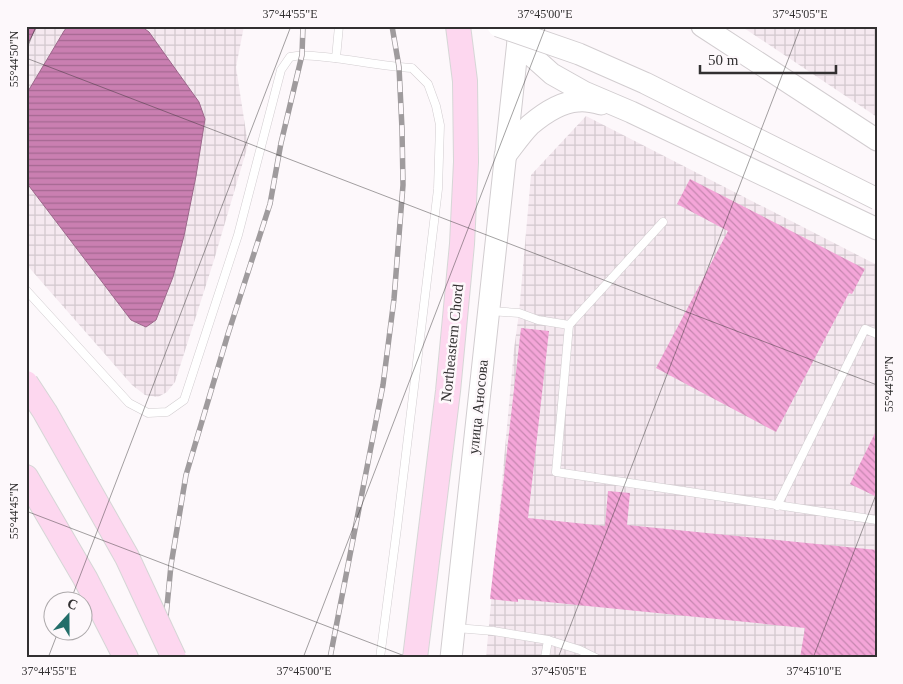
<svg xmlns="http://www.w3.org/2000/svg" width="903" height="684" font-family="'Times New Roman',serif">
<defs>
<pattern id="industrial-grid" width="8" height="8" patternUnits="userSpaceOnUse" patternTransform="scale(1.25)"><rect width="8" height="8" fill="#f5e9f0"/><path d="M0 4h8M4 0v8" fill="none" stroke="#d2c8ce"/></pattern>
<pattern id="water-rules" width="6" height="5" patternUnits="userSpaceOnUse" patternTransform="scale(1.25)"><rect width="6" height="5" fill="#ca7fb1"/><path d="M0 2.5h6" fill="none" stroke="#a56891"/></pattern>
<pattern id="building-back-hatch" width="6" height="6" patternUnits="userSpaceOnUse" patternTransform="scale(1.25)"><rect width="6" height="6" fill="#f4a5d8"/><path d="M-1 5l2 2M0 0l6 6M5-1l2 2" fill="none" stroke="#c687b0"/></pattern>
</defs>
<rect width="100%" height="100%" fill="#fdf8fb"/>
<g fill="url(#industrial-grid)">
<path d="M26,26H244L236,67L248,145L214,260L175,382L167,392L158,397L145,395L132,385L26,264Z"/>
<path d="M741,26H877V117Z"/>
<path d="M586,116L877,265V658H486L514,349L519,313L531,175Z"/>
</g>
<g fill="url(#water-rules)" stroke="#9c678b">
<path d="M26,26H37L26,47Z"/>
<path d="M68,26H141L149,32L199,102L205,119L196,176L184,236L173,277L156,320L146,327L131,320L26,182V97L27,93L64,31Z"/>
</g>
<g fill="url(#building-back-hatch)">
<path d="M690,179L865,269L852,294L849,293L776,432L656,368L728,231L677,204Z"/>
<path d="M521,328L549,331L528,518L605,526L608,491L630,493L627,525L877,550V658H800L805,628L518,599V602L490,599Z"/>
<path d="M877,429V497L850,484Z"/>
</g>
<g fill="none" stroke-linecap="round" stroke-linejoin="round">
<g stroke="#d2cdd0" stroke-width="9">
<g id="lane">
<path d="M336,58L339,26"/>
<path d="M26,290L129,403L148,413L167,412L184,400L238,235L281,70L290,57C303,54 313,56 325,57C354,60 383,66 412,68L428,84L436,106L440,125L438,189L397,528L380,658"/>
<path d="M490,311L519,313L538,320L569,325L663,222"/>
<path d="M569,325L556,472L877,520"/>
<path d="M777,506L865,329L877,334"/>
<path d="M456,628L493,631L548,640L545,658"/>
<path d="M548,640L580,650L596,658"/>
</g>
</g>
<g stroke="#d2cdd0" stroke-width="23">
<g id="secondary">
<path d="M702,26L877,140"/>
<path d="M518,41L533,57L552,74L584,92L631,112L877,229"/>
<path d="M505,156C513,146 521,134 530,125C543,114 561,102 578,101C586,100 594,102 601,104"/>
<path d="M451,658L518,41L524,26"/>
</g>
</g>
<g stroke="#d6d6d6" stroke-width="26">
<g id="primary">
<path d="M26,477L85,578L126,658"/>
<path d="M415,658L448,391L462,244L466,162L465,81L458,26"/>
</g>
</g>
<use href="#lane" stroke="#fff" stroke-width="8"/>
<use href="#secondary" stroke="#fff" stroke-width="21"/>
<use href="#primary" stroke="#fdd7ef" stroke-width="24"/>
<g stroke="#9f9b9d" stroke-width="5.5">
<g id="rail">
<path d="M162,658L171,565L186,475L228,334L270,204L281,143L302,55L303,26"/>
<path d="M330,658L383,385L394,299L403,185L402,129L399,67L392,26"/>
</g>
</g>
<use href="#rail" stroke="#fdf8fb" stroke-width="4" stroke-dasharray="11" stroke-linecap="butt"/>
<g stroke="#d2cdd0" stroke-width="23" stroke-linecap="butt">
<path id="secondary-bridge" d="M498,26L579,54L645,83L877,199"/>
</g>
<g stroke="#d6d6d6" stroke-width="26" stroke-linecap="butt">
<path id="primary-bridge" d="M26,383L45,412L127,557L174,658"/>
</g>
<use href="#secondary-bridge" stroke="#fff" stroke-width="21"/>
<use href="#primary-bridge" stroke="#fdd7ef" stroke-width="24"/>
</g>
<path fill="none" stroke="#323031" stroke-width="1" stroke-opacity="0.45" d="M26,51L36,26M26,58L877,385M26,511L410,658M70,602L291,26M48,658L58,632M303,658L546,26M558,658L801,26M813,658L877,492"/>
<g text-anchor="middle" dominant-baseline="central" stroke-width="5" stroke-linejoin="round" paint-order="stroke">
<g font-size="15" fill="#323031" stroke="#fdf8fb">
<text transform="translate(452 343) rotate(-84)">Northeastern Chord</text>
<text transform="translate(478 407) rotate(-84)">улица Аносова</text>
</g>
</g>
<rect width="903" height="684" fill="none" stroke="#fdf8fb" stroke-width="55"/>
<g transform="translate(68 616) rotate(21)"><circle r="24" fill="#fdf8fb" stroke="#aca8aa"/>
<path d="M0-4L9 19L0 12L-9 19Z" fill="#236e6a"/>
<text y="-8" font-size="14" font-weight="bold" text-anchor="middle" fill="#323031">С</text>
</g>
<path d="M700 65v8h136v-8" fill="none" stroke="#323031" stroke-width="2.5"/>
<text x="708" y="65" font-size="15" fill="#323031" stroke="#fdf8fb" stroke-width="4" paint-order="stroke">50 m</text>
<rect x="28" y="28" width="848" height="628" fill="none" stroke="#323031" stroke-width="2"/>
<g font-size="12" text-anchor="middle" fill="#323031">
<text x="290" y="18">37°44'55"E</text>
<text x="545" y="18">37°45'00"E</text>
<text x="800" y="18">37°45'05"E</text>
<text transform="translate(14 59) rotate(-90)" y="4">55°44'50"N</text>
<text transform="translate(889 384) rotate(-90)" y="4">55°44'50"N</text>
<text transform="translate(14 511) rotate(-90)" y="4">55°44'45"N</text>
<text x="49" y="675">37°44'55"E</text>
<text x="304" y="675">37°45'00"E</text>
<text x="559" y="675">37°45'05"E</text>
<text x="814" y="675">37°45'10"E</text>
</g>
</svg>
